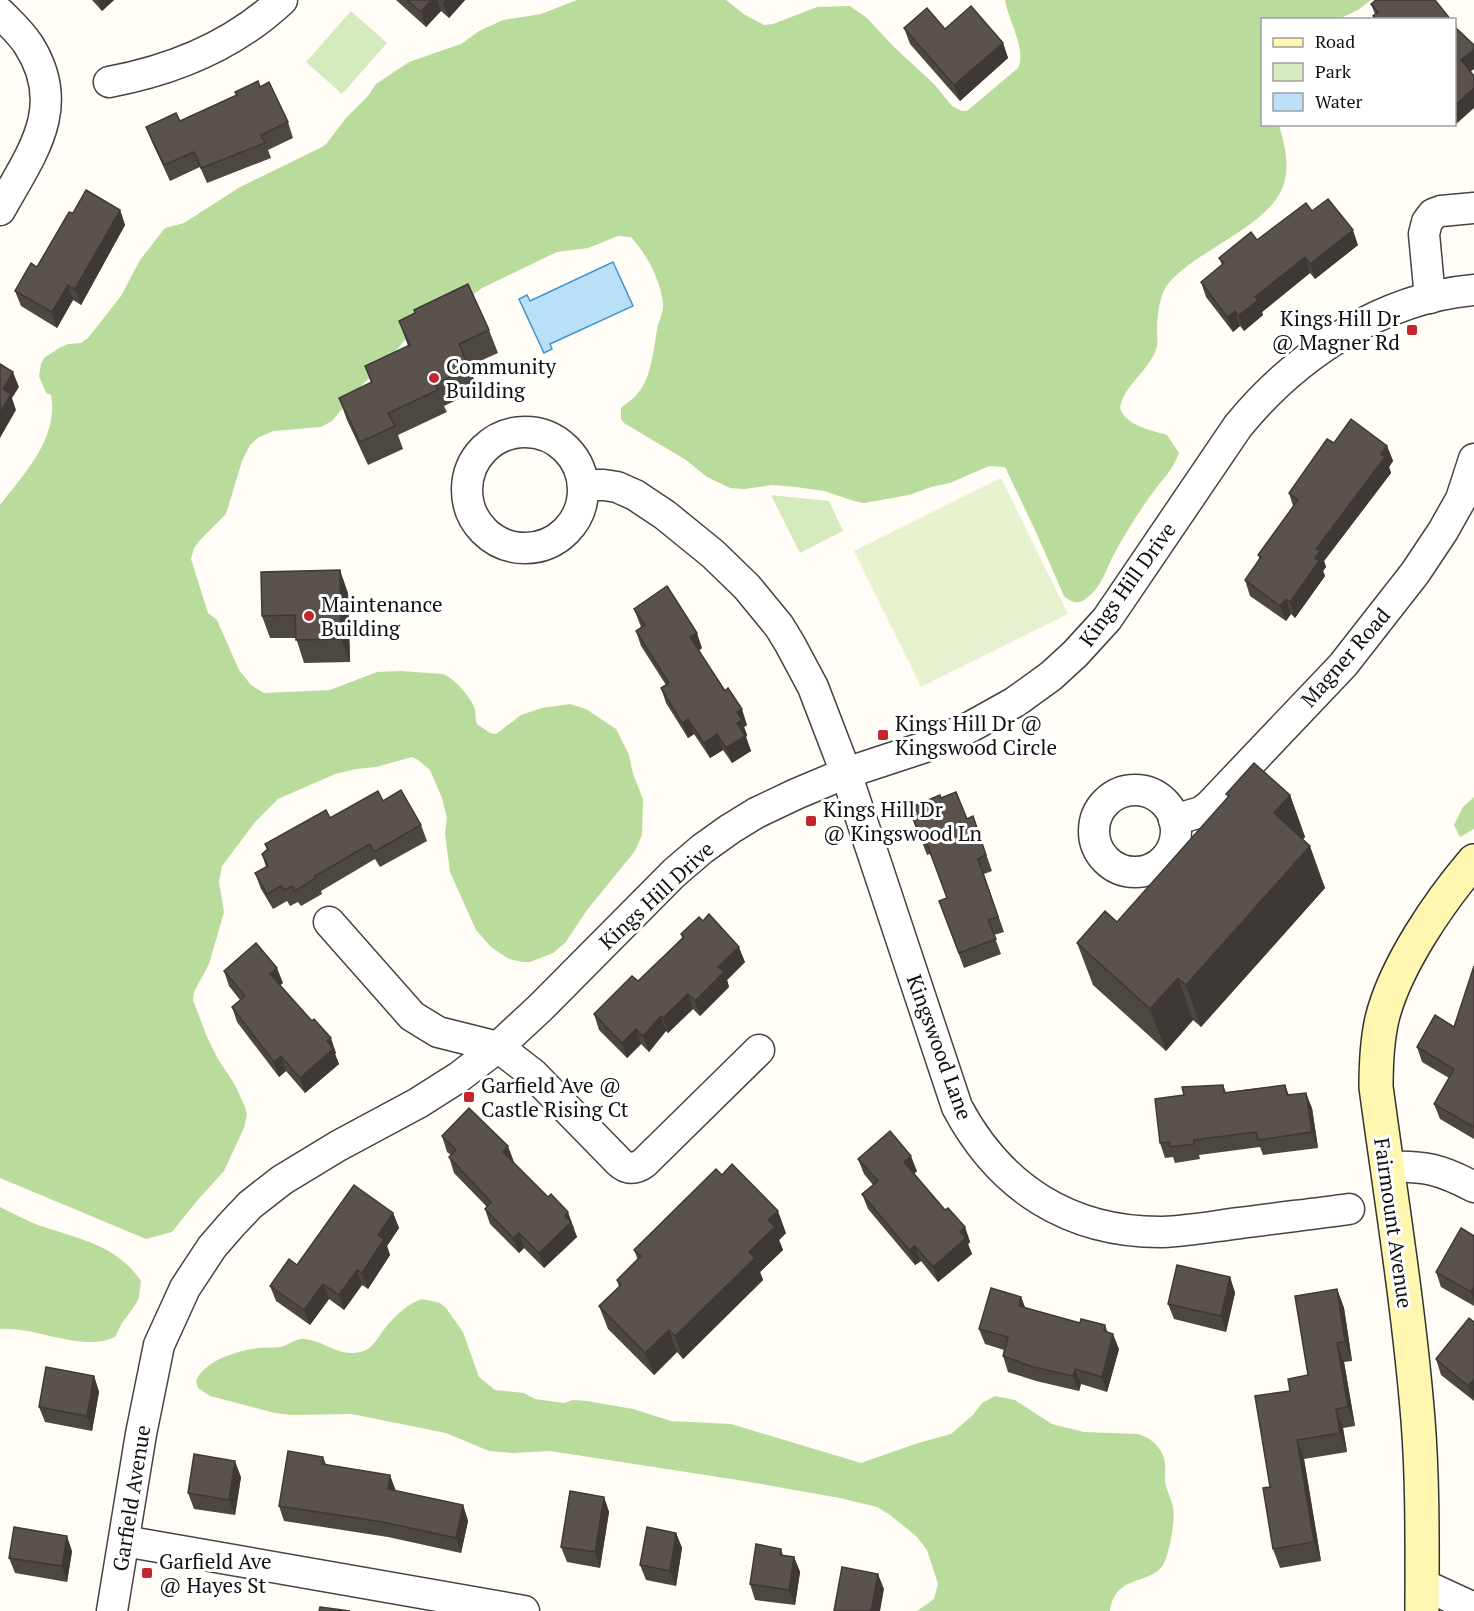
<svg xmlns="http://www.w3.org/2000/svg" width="1474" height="1611" font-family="'PT Serif',serif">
<rect width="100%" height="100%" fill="#fffdf5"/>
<g fill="#d5ebbd">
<path d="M351,11L387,43L342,94L306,62Z"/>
<path d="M771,495L829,501L843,531L800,553Z"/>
</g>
<g fill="#b9dc9c">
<path d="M577,0H726L745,15L764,25L773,24L817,7L850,6L867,18L894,47L934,84L952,106L962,111H967L1018,68C1027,51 1008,19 1005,0H1371L1358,10L1339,19L1262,20V124L1279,125C1284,143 1290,164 1284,183C1273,225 1195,250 1168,284C1159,295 1157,318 1157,332C1157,336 1158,342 1157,346C1151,370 1124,384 1120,408C1126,426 1151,430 1167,435L1179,453C1172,472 1162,479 1151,495C1138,513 1125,534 1114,554C1106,569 1102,586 1088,597C1079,605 1072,603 1064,596L1035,530L1005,467L989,466L950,483L931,487L909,495L864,503L854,501L824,491L796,487L772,485L745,489L730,488L707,477L686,460L624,423L621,419V408C626,403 634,399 638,393C652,376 653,350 657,330C658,321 664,313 663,303C660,279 647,255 631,237L618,236L588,248L557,252L482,288L459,305L430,321L404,341L384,365L364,383L332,421L321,427L274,431L259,437L250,445L242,461L226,514L201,539L194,548L191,559L208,613L217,620L239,670L251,685L264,693L330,690L377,672L401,671L443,674C453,677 473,699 475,710C476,715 475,719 477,724L490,733L496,734L521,715L542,708L570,704L586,709L616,729L629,755L633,774L643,799L642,835L635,851L587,910L565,943L553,953L530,962H523L509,959L491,947L476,930L450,872L445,834L447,818L442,798L430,770L418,760L412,757L376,767L356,769L335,774L278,799L256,821L222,866L219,882L224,912L209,964L194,992L193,1000L207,1037L218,1059L235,1085L245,1107L247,1114L244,1128L224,1171L196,1202L172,1232L146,1239L0,1178V505C24,474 59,438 51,395L46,393L39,376L41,364L44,358L59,348L68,344L81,343L88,338L121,296L140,260L165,228L184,223L240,187L322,147L327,143L346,118L368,96L376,84L409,62L461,44L479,31L503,20L541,14Z"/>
<path d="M1474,797V829L1460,837L1454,825L1463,807Z"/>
<path d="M0,1207C13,1213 25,1220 38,1225C78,1239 116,1244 141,1281L139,1297L136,1304L122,1323L115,1337C82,1353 36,1326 0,1329Z"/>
<path d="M422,1299L440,1303L446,1308L463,1332L479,1377L495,1390L524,1393L535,1399L564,1403L573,1400L587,1401L633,1409L671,1421L731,1424L861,1463L918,1443L951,1434L973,1415L982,1403L995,1396L1015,1400L1052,1424L1084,1432L1138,1434C1150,1437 1160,1446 1164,1458C1166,1465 1165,1474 1165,1481C1166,1490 1171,1498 1173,1507C1176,1518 1169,1556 1163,1565C1149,1586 1116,1573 1110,1611H917L934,1599L938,1584L927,1550L916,1536L890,1515L877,1507L840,1498L738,1480L550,1451L512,1453L489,1451L446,1433L352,1414L291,1415L275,1413L210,1396L198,1388L196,1381C205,1360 237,1351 258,1348C266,1347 274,1348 281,1347C289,1345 294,1339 303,1339C324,1340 337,1357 360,1352C373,1350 378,1336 386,1327C395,1316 408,1303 422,1299Z"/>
</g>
<path fill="#e6f2cf" d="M1001,478L1068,614L921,687L854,551Z"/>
<path fill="#b9e0f7" stroke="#3f96cf" stroke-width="1.5" d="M613,262L633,306L550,344L552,349L544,353L519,299L527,295L530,301Z"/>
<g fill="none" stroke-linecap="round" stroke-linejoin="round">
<g stroke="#444" stroke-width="33">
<g id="street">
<path d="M0,13C9,22 20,32 28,44C69,107 31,154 0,210"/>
<path d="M109,82C174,70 233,46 282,0"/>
<path d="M1430,298L1424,234L1427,222L1433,214L1441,211L1474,208"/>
<circle cx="525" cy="490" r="58"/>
<path d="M583,485H604L617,487L635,495L665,515L713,554L747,587L779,626L790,644L813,687L846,773L957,1107C1000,1188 1070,1233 1163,1232C1189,1231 1215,1226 1240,1223C1276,1218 1313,1214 1349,1209"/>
<circle cx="1135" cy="831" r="41"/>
<path d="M1174,820L1201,812L1210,805L1343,665L1415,573L1443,531L1461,499L1474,459"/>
<path d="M329,922L412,1016L438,1032L498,1047L533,1074L619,1162C627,1170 636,1169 644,1163L759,1050"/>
<path d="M1388,1167C1424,1165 1442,1170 1474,1187"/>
<path d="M124,1541L524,1611"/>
<path d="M1422,1584L1474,1608"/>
<path d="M112,1611L141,1434L159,1345L185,1288L212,1247L232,1224L250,1205L282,1180L338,1146L418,1103L459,1077L498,1047L540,1008L674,873L702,849L730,829L756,813L796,794L846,773L925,747L972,726L1015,702L1051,676L1075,654L1107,619L1238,426C1296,355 1382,298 1474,290"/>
</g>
</g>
<g stroke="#333" stroke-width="36">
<path id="secondary" d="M1422,1611C1422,1548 1423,1484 1418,1420C1409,1309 1391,1198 1376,1087C1376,1064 1377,1041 1382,1019C1395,966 1439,902 1474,861"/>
</g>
<use href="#street" stroke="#fff" stroke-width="30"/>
<use href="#secondary" stroke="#fff6b0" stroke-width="33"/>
</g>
<g fill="#4d4742">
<path d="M92,0H114L102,11Z"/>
<path d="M396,0H465L449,18L441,11L426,27Z"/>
<path d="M1371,4L1451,20H1374L1373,16L1375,14Z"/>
<path d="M904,28L945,29L1003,43L1008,58L960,101L910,44Z"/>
<path d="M260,87L288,122L293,138L268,150L271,158L207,183L200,167L170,181L152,142L146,127L180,121L236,95L235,92Z"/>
<path d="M120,210L125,225L81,305L73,300L57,328L21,306L15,291L37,267L73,213Z"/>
<path d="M1312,211L1358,245L1315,279L1310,273L1262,312L1263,315L1244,331L1240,326L1233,332L1206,297L1201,282L1222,265L1219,258L1257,240Z"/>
<path d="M399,321L489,330L498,353L469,366L478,390L444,406L447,412L398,435L403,449L368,465L347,420L339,398L371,383L365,366L408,346Z"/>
<path d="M1334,443L1387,446L1393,461L1389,467L1391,473L1324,561L1326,567L1323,571L1325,576L1295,618L1291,614L1286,621L1250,596L1245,580L1260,560L1258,555L1293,506L1289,493Z"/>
<path d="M348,593L350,662L304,663L296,638H270L262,616Z"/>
<path d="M634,609L702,648L698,651L747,725L744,727L747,735L746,737L751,751L732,763L723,750L710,758L694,734L688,738L666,703L661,688L666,685L641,646L636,631L641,627Z"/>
<path d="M1226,794L1290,795L1305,837L1303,839L1325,888L1201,1027L1193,1020L1166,1051L1093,985L1077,943L1117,922L1228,797Z"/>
<path d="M941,798L967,819L973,816L992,871L984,874L1004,932L994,935L1001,954L964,968L939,901L947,898L930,854L927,855L912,816L917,815Z"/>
<path d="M383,801L421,825L427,841L380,867L375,859L321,891L322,894L301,906L298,902L290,906L287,901L273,909L261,889L255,873L266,867L262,854L267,850L265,844L330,818Z"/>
<path d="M681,934L745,962L727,980L729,987L700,1016L693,1009L668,1033L666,1031L649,1052L641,1044L627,1058L599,1030L594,1014L638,981L682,938Z"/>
<path d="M1474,966V1139L1440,1119L1434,1104L1449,1078L1422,1062L1417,1047L1454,1027Z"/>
<path d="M224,971L283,983L280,985L336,1053L335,1054L339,1064L305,1093L286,1071L279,1077L237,1022L232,1007L240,1000L229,986Z"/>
<path d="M1223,1085L1226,1092L1285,1085L1289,1095L1312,1108L1318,1148L1263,1155L1260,1147L1199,1155L1200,1159L1175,1163L1173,1157L1165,1158L1160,1143L1184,1095Z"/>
<path d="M442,1136L514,1162L513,1163L574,1227L573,1228L577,1237L544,1268L524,1248L519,1253L490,1224L485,1209L487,1207L454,1173L449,1157L451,1155L447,1152Z"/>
<path d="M858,1159L917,1171L914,1174L945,1210L965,1227L970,1242L968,1244L972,1254L938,1282L921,1261L915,1265L868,1209L862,1194L873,1185L864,1174Z"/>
<path d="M393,1213L399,1228L387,1246L390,1255L368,1289L362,1285L344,1310L329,1299L310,1325L276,1301L270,1286L297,1265Z"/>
<path d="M786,1233L779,1240L783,1250L760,1272L763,1280L683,1359L677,1352L654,1375L608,1329L599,1306L619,1287L617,1280L638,1260L634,1250Z"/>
<path d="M1474,1236V1306L1441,1287L1436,1272Z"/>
<path d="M1230,1277L1235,1293L1226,1332L1174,1319L1168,1304Z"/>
<path d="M1337,1289L1344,1308L1352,1361L1344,1362L1355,1426L1343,1428L1347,1452L1304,1459L1321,1561L1280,1568L1273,1549L1270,1487L1290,1391L1308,1375Z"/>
<path d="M1021,1297L1025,1308L1080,1323L1105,1325L1108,1333L1119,1349L1107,1392L1081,1384L1079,1391L1036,1381L1008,1372L1003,1356L1004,1350L985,1344L979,1329Z"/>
<path d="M1474,1322V1401L1441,1375L1436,1359Z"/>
<path d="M94,1376L99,1392L92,1431L45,1422L39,1407Z"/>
<path d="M323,1457L326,1464L396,1491L463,1505L468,1521L461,1553L388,1537L284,1521L279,1506Z"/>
<path d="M241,1477L235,1515L194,1509L188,1493Z"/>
<path d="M604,1497L609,1512L600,1568L567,1562L561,1547Z"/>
<path d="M676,1533L682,1548L676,1586L646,1580L640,1565Z"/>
<path d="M781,1549L783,1555L794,1557L800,1572L795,1605L755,1600L750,1584Z"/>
<path d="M72,1551L67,1582L15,1573L9,1558Z"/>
</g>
<g fill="#3f3936">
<path d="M98,0H114L102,11Z"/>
<path d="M431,0H437L441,11L426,27L421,12Z"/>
<path d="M445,0H465L449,18L443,3Z"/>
<path d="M1003,43L1008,58L960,101L954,85Z"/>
<path d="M1474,49V69L1466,76L1461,60Z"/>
<path d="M1474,88V108L1454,126L1453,124H1455V105Z"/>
<path d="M120,210L125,225L81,305L75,289Z"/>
<path d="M1353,230L1358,245L1315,279L1310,264Z"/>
<path d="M1305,257L1310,273L1262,312L1263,315L1244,331L1238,316L1255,297Z"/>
<path d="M68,285L73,300L57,328L52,312Z"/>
<path d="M1235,311L1240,326L1233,332L1227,317Z"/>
<path d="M13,372L19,387L12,398L16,410L0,438V413L3,389Z"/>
<path d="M1387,446L1393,461L1389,467L1391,473L1324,561L1326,567L1323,571L1325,576L1295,618L1290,602L1315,558L1316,549Z"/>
<path d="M340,570L348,593L350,662L341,639Z"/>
<path d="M1286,599L1291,614L1286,621L1280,606Z"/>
<path d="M697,633L702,648L696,653L690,637Z"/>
<path d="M742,709L747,725L744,727L747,735L746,737L751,751L732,763L726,748L737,723V712Z"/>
<path d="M688,719L694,734L688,738L682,723Z"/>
<path d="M717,734L723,750L710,758L704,743Z"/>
<path d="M1290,795L1305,837L1289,855L1274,813Z"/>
<path d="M1310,846L1325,888L1201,1027L1186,985Z"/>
<path d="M739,947L745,962L727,980L729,987L700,1016L695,1001L718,967Z"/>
<path d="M277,968L283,983L276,989L270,974Z"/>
<path d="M1178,978L1193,1020L1166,1051L1150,1009Z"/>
<path d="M688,994L693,1009L668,1033L663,1018Z"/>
<path d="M661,1016L666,1031L649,1052L643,1036Z"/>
<path d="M636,1029L641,1044L627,1058L622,1043Z"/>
<path d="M331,1038L336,1053L335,1054L339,1064L305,1093L300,1078L327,1041Z"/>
<path d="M281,1056L286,1071L279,1077L274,1062Z"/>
<path d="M1306,1093L1312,1108L1318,1148L1312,1132Z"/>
<path d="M508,1146L514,1162L509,1168L503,1152Z"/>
<path d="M911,1156L917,1171L909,1177L904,1162Z"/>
<path d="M778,1211L786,1233L779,1240L783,1250L760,1272L763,1280L683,1359L675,1336L749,1252L768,1220Z"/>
<path d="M568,1212L577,1237L544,1268L539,1253Z"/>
<path d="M393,1213L399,1228L387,1246L390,1255L368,1289L362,1273L378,1235Z"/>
<path d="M965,1227L970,1242L968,1244L972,1254L938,1282L933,1267L960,1231Z"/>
<path d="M519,1233L524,1248L519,1253L513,1238Z"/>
<path d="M915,1246L921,1261L915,1265L909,1250Z"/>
<path d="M357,1270L362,1285L344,1310L339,1295Z"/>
<path d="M1230,1277L1235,1293L1226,1332L1221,1316Z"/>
<path d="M323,1284L329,1299L310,1325L304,1310Z"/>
<path d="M1474,1286V1301L1471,1292Z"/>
<path d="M1337,1289L1344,1308L1352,1361L1345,1342Z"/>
<path d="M1021,1297L1027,1312L1019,1306Z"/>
<path d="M669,1330L677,1352L654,1375L645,1353Z"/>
<path d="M1113,1334L1119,1349L1107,1392L1102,1377Z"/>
<path d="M1337,1343L1344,1362L1355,1426L1348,1407Z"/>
<path d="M1075,1369L1081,1384L1079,1391L1073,1376Z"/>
<path d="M94,1376L99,1392L92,1431L87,1416Z"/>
<path d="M1474,1379V1401L1468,1386Z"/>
<path d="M1336,1409L1343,1428L1347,1452L1340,1433Z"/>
<path d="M1297,1440L1304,1459L1321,1561L1314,1542Z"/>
<path d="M235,1461L241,1477L235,1515L229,1500Z"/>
<path d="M390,1475L396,1491L388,1489Z"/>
<path d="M604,1497L609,1512L600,1568L595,1552Z"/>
<path d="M463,1505L468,1521L461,1553L456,1538Z"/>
<path d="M676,1533L682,1548L676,1586L670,1571Z"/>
<path d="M67,1536L72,1551L67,1582L62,1566Z"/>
<path d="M794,1557L800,1572L795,1605L789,1590Z"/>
<path d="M878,1574L884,1589L880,1611H871Z"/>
</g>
<g fill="#5a524d" stroke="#3f3936" stroke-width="1.5">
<path d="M407,0H431L421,12Z"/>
<path d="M1376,0H1435L1451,20H1376L1373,16L1378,12L1371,4Z"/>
<path d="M971,6L1003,43L954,85L904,28L927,8L945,29Z"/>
<path d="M1455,24L1456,26L1455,27L1474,45V49L1461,60L1474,76V88L1455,105Z"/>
<path d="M258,81L260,87L269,82L288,122L261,135L265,143L201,168L194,152L164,165L146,127L176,113L180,121L237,95L235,92Z"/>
<path d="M86,190L120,210L75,289L68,285L52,312L15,291L31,263L37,267L69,212L73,213Z"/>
<path d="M1328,199L1353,230L1310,264L1305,257L1255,297L1258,300L1238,316L1235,311L1227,317L1201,282L1224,263L1219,258L1251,232L1257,240L1306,203L1312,211Z"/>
<path d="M468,284L489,330L459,344L469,368L435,384L438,390L388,413L395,426L360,442L339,398L372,382L365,366L410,345L399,321L415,313L414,310Z"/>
<path d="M0,364L13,372L3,389L11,394L0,413Z"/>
<path d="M1351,419L1387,446L1381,454L1385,457L1316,549L1320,551L1315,558L1319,561L1290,602L1286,599L1280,606L1245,580L1261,557L1258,555L1298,500L1289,493L1327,439L1334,443Z"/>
<path d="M340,570L341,639L296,640L295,615L262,616L261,572Z"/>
<path d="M667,586L697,633L690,637L725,691L728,688L742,709L737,712L742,720L737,723L745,736L726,748L717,734L704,743L688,719L682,723L661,688L669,683L636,631L645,625L634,609Z"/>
<path d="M1254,763L1290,795L1274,813L1310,846L1186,985L1178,978L1150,1009L1077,943L1105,911L1117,922L1229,796L1226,794Z"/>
<path d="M401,790L421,825L374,852L370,844L315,876L316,878L295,891L292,886L284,890L281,886L267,894L255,873L268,866L262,854L268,849L265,844L326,810L330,818L378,791L383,801Z"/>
<path d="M956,792L967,819L973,816L986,855L978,859L998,917L988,920L996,939L959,953L939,901L947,898L925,838L921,840L912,816L918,814L914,806L940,795L941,798Z"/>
<path d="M709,914L739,947L718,967L724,972L695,1001L688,994L663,1018L661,1016L643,1036L636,1029L622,1043L594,1014L632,976L638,981L684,937L681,934L699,917L703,921Z"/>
<path d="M256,943L277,968L270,974L312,1021L314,1019L331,1038L327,1041L333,1049L300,1078L281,1056L274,1062L232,1007L245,996L224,971Z"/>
<path d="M1474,966V1127L1434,1104L1454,1069L1417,1047L1435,1015L1454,1027Z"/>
<path d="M1223,1085L1224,1093L1285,1085L1287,1095L1306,1093L1312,1132L1258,1140L1256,1132L1194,1140V1144L1170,1147L1169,1142L1160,1143L1155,1099L1184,1095L1182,1087Z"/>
<path d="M469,1108L508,1146L503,1152L548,1197L551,1194L568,1212L565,1216L571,1222L539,1253L519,1233L513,1238L485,1209L491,1202L449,1157L456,1150L442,1136Z"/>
<path d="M890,1131L911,1156L904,1162L945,1210L948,1208L965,1227L960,1231L966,1238L933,1267L915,1246L909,1250L862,1194L878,1181L858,1159Z"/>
<path d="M732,1164L778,1211L768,1220L775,1227L749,1252L755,1258L675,1336L669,1330L645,1353L599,1306L621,1285L617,1280L641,1256L634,1250L716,1169L722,1175Z"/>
<path d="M354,1185L393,1213L378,1235L384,1239L362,1273L357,1270L339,1295L323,1284L304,1310L270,1286L289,1259L297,1265Z"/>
<path d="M1461,1228L1474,1236V1286L1471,1292L1436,1272Z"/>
<path d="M1177,1265L1230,1277L1221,1316L1168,1304Z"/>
<path d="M991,1288L1021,1297L1019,1306L1080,1323L1081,1319L1105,1325L1104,1331L1113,1334L1102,1377L1075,1369L1073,1376L1030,1366L1003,1356L1008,1337L979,1329Z"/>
<path d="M1337,1289L1345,1342L1337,1343L1348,1407L1336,1409L1340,1433L1297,1440L1314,1542L1273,1549L1263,1488L1270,1487L1255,1396L1290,1391L1288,1379L1308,1375L1295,1296Z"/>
<path d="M1469,1318L1474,1322V1379L1468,1386L1436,1359Z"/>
<path d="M46,1367L94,1376L87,1416L39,1407Z"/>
<path d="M288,1451L323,1457L322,1464L390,1475L388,1489L463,1505L456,1538L383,1522L279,1506Z"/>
<path d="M194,1454L235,1461L229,1500L188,1493Z"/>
<path d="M570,1491L604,1497L595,1552L561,1547Z"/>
<path d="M14,1527L67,1536L62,1566L9,1558Z"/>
<path d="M647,1527L676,1533L670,1571L640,1565Z"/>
<path d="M756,1544L781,1549L780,1555L794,1557L789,1590L750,1584Z"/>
<path d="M842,1567L878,1574L871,1611H834Z"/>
<path d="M320,1607L350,1611H319Z"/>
</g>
<g fill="#c4262e" stroke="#fff" stroke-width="2">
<rect x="1406" y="324" width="12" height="12" rx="3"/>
<circle cx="434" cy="378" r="6"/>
<circle cx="309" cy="616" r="6"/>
<rect x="877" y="729" width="12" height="12" rx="3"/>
<rect x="805" y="815" width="12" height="12" rx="3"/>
<rect x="463" y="1091" width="12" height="12" rx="3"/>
<rect x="141" y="1567" width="12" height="12" rx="3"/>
</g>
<g text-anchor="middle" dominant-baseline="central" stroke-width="6" stroke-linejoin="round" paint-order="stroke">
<g font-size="21" fill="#111" stroke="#fff" text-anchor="start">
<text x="1400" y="318" text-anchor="end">Kings Hill Dr<tspan x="1400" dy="24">@ Magner Rd</tspan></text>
<text x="446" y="366">Community<tspan x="446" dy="24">Building</tspan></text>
<text x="321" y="604">Maintenance<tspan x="321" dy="24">Building</tspan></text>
<text x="895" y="723">Kings Hill Dr @<tspan x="895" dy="24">Kingswood Circle</tspan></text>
<text x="823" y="809">Kings Hill Dr<tspan x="823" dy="24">@ Kingswood Ln</tspan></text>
<text x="481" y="1085">Garfield Ave @<tspan x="481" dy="24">Castle Rising Ct</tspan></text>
<text x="159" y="1561">Garfield Ave<tspan x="159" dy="24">@ Hayes St</tspan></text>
</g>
<g font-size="21" fill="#111" stroke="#fff">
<text transform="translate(1127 584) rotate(-54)">Kings Hill Drive</text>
<text transform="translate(1345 657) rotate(-49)">Magner Road</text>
<text transform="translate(656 895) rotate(-43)">Kings Hill Drive</text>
<text transform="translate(940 1047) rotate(70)">Kingswood Lane</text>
<text transform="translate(1394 1223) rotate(82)">Fairmount Avenue</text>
<text transform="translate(131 1498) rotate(-81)">Garfield Avenue</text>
</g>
</g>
<rect x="1261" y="18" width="195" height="108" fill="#ffffff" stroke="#a0a0a0" stroke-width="1.5"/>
<rect x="1273" y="38" width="30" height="9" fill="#fff6b0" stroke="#a0a0a0" stroke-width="1.5"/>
<text x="1315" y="48" font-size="18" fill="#111111">Road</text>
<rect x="1273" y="63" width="30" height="18" fill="#d5ebbd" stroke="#a0a0a0" stroke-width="1.5"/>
<text x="1315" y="78" font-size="18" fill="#111111">Park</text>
<rect x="1273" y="93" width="30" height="18" fill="#b9e0f7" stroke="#a0a0a0" stroke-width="1.5"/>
<text x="1315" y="108" font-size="18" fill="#111111">Water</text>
</svg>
